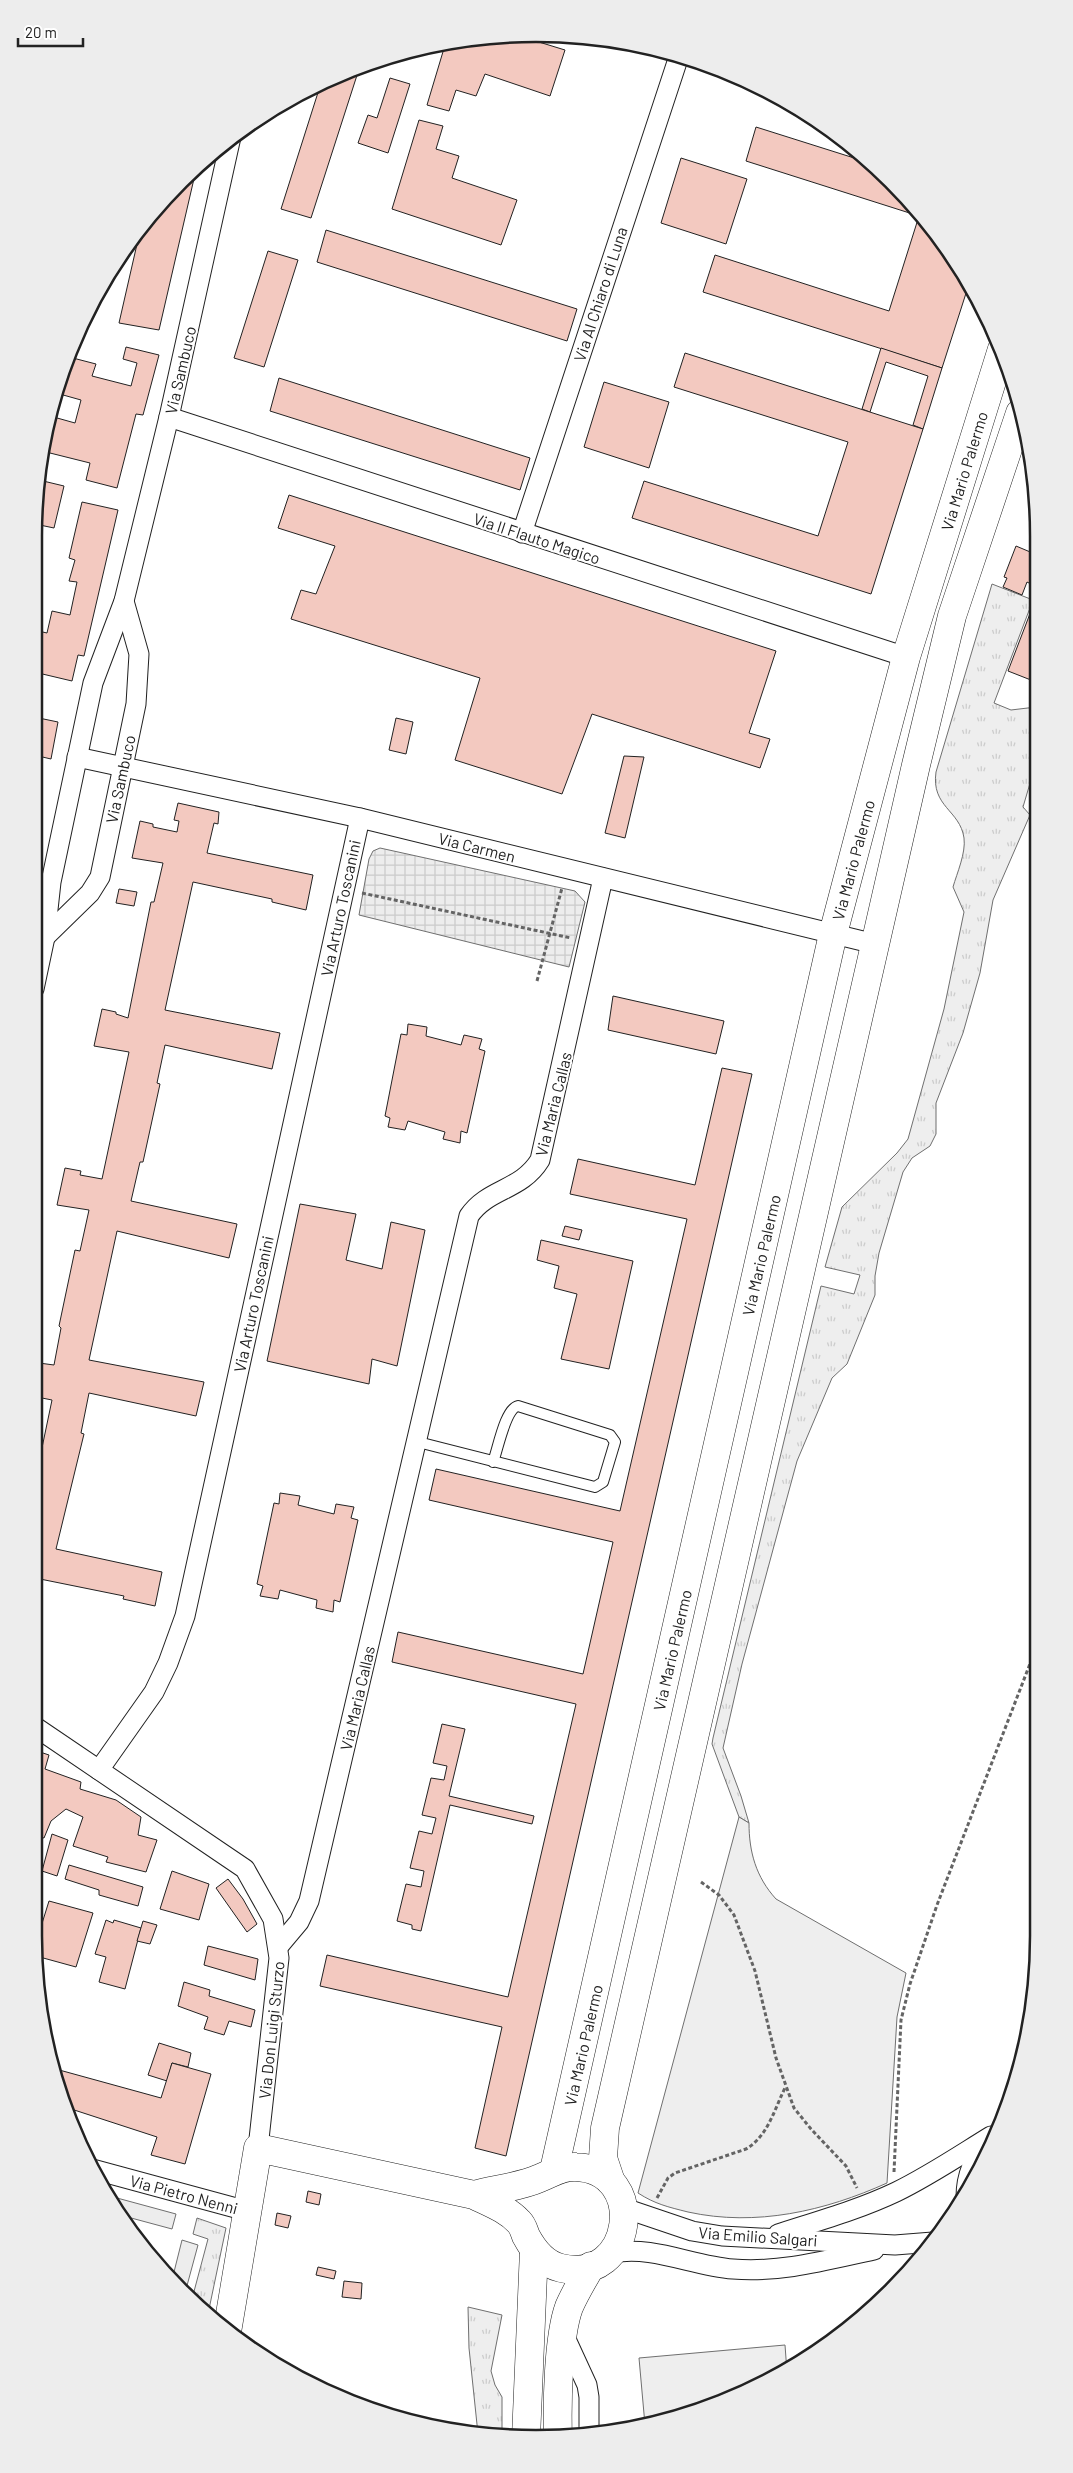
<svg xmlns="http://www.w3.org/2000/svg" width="1073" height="2473" font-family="Barlow,sans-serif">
<defs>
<pattern id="grass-tufts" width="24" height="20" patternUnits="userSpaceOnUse" patternTransform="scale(1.25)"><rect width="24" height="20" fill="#eee"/><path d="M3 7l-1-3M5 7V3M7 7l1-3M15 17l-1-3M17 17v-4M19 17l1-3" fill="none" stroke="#ccc"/></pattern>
<pattern id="plaza-grid" width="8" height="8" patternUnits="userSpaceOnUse" patternTransform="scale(1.25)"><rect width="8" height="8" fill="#ededed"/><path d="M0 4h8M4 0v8" fill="none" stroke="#cbcbcb"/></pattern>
</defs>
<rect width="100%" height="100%" fill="#fff"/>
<g fill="url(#grass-tufts)" stroke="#6f6f6f">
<path d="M992,584L1033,600L994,703L1011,710L1036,707V763L1023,807L1030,815L993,900L980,973L963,1033L936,1103V1134L930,1146L912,1158L903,1172L879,1253L875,1276V1295L847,1364L832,1378L797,1461L742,1664L723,1748L741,1796L749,1823L739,1817L712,1744L713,1738L821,1286L854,1294L860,1275L825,1267L842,1207L897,1153L908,1139L944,1009L964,912L953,887C957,873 966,853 964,838C960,810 931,807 936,772Z"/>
<path d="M197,2218L226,2228L208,2314L192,2299L208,2239L193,2234Z"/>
<path d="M468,2307L502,2315L491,2371L495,2385L502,2397V2436L478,2434L469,2348Z"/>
</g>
<g fill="#eee" stroke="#6f6f6f">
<path d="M739,1817L749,1823C749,1852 756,1877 776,1899L906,1973L897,2017L887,2183C825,2211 756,2227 688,2212C668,2207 655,2204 638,2193Z"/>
<path d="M785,2345L787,2372L698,2413L645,2425L639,2358Z"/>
</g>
<g fill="#ededed" stroke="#6f6f6f">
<path d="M106,2195L176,2214L172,2229L120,2215Z"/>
<path d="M182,2240L198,2245L185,2293L172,2280Z"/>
</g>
<path fill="url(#plaza-grid)" stroke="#6f6f6f" d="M380,848L575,891L585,902L569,967L359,915L369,859L373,851Z"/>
<g fill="#f3c9c0" stroke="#222">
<path d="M504,35H516L565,50L550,96L485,74L476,96L456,90L449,111L427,105L445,45Z"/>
<path d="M359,69L311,218L281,209L321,83Z"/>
<path d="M390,78L410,84L388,153L358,143L368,115L377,118Z"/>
<path d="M419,120L443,126L436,149L459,156L452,178L517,200L501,245L392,209Z"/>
<path d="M756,127L870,163L892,181L935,230L968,287L942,368L703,292L715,255L889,311L919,216L746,161Z"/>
<path d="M681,158L747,179L726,244L661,223Z"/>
<path d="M196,170L159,330L119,323L140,231L159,205Z"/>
<path d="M326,230L577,309L567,341L317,262Z"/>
<path d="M268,251L298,260L264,367L234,358Z"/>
<path d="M126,347L159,355L143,415L136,414L117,488L86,480L90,463L42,451L50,416L75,423L81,400L56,393L69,357L96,364L92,376L131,386L137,363L123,359Z"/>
<path d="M881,348L942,368L923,429L913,425L928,376L886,362L870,412L862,409Z"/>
<path d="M685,353L923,429L871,594L632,518L644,481L818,536L848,442L674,387Z"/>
<path d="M279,378L530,458L520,490L270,411Z"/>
<path d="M604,382L669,402L649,468L584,447Z"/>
<path d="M39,480L64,486L54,528L35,524Z"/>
<path d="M289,495L776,651L749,733L770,739L760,768L592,714L562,794L455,760L480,678L291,619L301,590L316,594L335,546L278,528Z"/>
<path d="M82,502L118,510L84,656L78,655L72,681L34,672V630L47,633L52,611L70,615L77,582L69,581L75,560L69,558Z"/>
<path d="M1016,546L1035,554V586L1027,582L1022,595L1003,587L1007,578L1004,577Z"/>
<path d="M1031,611L1035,612L1036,682L1008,671Z"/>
<path d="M34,717L58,722L51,759L34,755Z"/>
<path d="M396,718L413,722L406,754L389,750Z"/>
<path d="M624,756L644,757L625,838L605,833Z"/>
<path d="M34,784L42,787L34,821Z"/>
<path d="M178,803L219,812L218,824L214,823L207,853L313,875L306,910L272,902V899L193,882L165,1010L280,1033L272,1069L165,1045L157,1083L160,1084L143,1162H140L131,1201L237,1224L229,1258L117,1231L89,1360L204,1382L196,1416L89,1393L81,1433L84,1434L56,1549L162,1572L155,1606L123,1599L124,1596L40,1579L38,1606L34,1605V1486L52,1400L37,1397L36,1399L34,1398V1359L40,1360L39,1363L54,1365L61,1328L59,1326L75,1250L80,1251L89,1210L57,1205L65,1168L81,1171L80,1175L102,1179L129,1052L94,1046L102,1009L116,1012V1014L128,1018L151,902H154L163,863L132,858L140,821L153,824V827L177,832L179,821L174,820Z"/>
<path d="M119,889L137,892L134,906L116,903Z"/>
<path d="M613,996L724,1021L716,1054L608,1030Z"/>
<path d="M408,1024L427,1027L426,1036L461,1045L464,1035L482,1039L479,1049L485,1051L467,1133L461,1131L460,1143L443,1139L445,1132L408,1121L405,1130L388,1127L390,1118L385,1116L401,1034L407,1035Z"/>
<path d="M722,1068L752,1074L506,2156L475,2148L502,2027L320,1986L327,1955L508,1997L576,1704L392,1662L398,1632L583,1674L613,1542L429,1500L436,1469L620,1511L687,1219L570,1194L578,1159L695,1185Z"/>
<path d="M300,1204L356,1214L346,1260L382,1269L391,1222L425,1230L397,1366L372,1359L369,1384L267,1361Z"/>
<path d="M565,1226L582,1230L579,1240L562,1236Z"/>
<path d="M541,1240L633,1261L609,1369L561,1359L577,1294L554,1288L559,1266L537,1260Z"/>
<path d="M280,1493L300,1496L298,1505L334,1514L336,1504L354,1507L351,1518L358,1520L340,1602L334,1600L333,1612L316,1608L317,1600L280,1590L278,1599L260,1596L263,1586L257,1584L274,1503L279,1504Z"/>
<path d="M442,1724L465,1729L449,1796L534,1816L532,1824L450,1805L421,1931L412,1929V1925L397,1921L406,1884L421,1887L424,1871L410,1868L419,1831L432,1834L436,1818L422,1815L431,1778L444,1780L447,1766L433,1763Z"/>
<path d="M34,1750L49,1755L45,1769L81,1782L80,1789L116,1800L141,1817L138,1835L157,1840L146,1872L106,1862L108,1857L73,1846L83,1817L66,1809L51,1821L44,1838L35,1836L39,1821L34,1819Z"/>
<path d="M52,1834L68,1840L57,1876L42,1871Z"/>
<path d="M69,1865L143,1887L138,1906L99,1895V1890L65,1879Z"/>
<path d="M172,1871L209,1884L199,1920L160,1909Z"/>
<path d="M228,1879L243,1899L257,1924L247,1932L216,1888Z"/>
<path d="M49,1901L93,1913L76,1967L36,1956L35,1946Z"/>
<path d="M106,1920L113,1923L114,1920L141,1928L125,1989L99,1982L106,1957L95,1954Z"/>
<path d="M143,1921L157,1925L150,1944L137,1941Z"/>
<path d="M208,1946L258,1959L255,1980L204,1965Z"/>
<path d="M184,1982L210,1990L209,1996L255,2010L251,2027L229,2021L224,2035L204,2029L208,2017L178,2006Z"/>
<path d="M159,2043L191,2053L188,2067L172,2063L167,2081L148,2075Z"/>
<path d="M172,2063L211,2074L185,2164L151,2155L157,2137L65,2107L52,2068L161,2098Z"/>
<path d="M308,2191L321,2194L319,2205L306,2202Z"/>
<path d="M277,2213L291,2216L288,2228L275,2225Z"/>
<path d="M318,2267L336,2271L334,2279L316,2275Z"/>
<path d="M344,2281L362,2283L361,2299L342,2297Z"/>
</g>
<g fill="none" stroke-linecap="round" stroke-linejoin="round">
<g stroke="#222" stroke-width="12">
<path id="lane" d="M418,1442L595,1487L603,1482L615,1442L610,1435L518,1406C505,1409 498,1449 493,1462"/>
</g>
<g stroke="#222" stroke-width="21">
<g id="street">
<path d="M169,417L906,657"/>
<path d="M522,533L679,56"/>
<path d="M77,757L360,818L875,944"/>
<path d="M45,937L90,893L100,877L136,704L139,654L124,601"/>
<path d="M34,989L45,937L51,882L93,683L124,601L169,417L231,137"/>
<path d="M34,1726L245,1869L273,1919L279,1958L258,2148"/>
<path d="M99,1770L154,1692L168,1663L185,1616L360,818"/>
<path d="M278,1947L299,1922L309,1901L469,1216C488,1188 521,1191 540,1160L603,878"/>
<path d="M92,2169L247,2211"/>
<path d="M966,2197C966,2174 974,2159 987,2141"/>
<path d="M624,2208L692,2231L722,2236L895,2245L933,2242"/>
<path d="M778,2234C818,2221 858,2210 896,2192C929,2176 960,2155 991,2136"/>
<path d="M612,2253C653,2245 692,2266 733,2269C781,2273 827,2260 874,2250"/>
<path d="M564,2335L587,2385L589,2397V2436"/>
</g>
</g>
<g stroke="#222" stroke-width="29">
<g id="secondary">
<path d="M554,2170L833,934L906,657L1002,349"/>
<path d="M611,2182L603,2158L605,2128L916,765L952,616L1020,413"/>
<path d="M227,2332L258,2148L474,2195C490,2203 507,2209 519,2222C523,2226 524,2231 526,2236C534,2251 544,2264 561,2268C634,2285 649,2170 576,2167C562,2166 553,2173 540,2178C520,2187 496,2189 474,2195"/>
<path d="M526,2438L534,2250"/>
<path d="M558,2438C557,2404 558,2337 569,2307C575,2293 583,2280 591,2266"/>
</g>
</g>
<g stroke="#646464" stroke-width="3" stroke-dasharray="4 2.5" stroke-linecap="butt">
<path d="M362,893L571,938"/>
<path d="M537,981L562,888"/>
<path d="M701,1882L719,1895L734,1915L755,1971L776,2058L794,2108L811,2129L846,2166L857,2188"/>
<path d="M894,2172L901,2020L910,1984L937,1905L1038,1643"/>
<path d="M657,2198L668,2178L675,2173L746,2149C768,2136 774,2110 785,2088"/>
</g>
<use href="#lane" stroke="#fff" stroke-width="10"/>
<use href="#street" stroke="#fff" stroke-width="19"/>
<use href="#secondary" stroke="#fff" stroke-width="28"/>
</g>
<g text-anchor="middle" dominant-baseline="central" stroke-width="4" stroke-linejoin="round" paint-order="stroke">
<g font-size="16" fill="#222" stroke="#fff">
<text transform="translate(600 294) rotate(-72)">Via Al Chiaro di Luna</text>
<text transform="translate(180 370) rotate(-77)">Via Sambuco</text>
<text transform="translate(964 471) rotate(-73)">Via Mario Palermo</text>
<text transform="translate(537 538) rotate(18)">Via Il Flauto Magico</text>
<text transform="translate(120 779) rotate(-78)">Via Sambuco</text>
<text transform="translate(477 847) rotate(14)">Via Carmen</text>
<text transform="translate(853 860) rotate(-75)">Via Mario Palermo</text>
<text transform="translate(340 908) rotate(-78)">Via Arturo Toscanini</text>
<text transform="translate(553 1104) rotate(-76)">Via Maria Callas</text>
<text transform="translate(761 1255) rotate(-77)">Via Mario Palermo</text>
<text transform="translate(253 1304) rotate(-78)">Via Arturo Toscanini</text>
<text transform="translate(672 1650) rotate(-77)">Via Mario Palermo</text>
<text transform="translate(357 1698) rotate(-77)">Via Maria Callas</text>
<text transform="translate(271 2030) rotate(-84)">Via Don Luigi Sturzo</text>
<text transform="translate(583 2045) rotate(-77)">Via Mario Palermo</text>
<text transform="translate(184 2194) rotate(15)">Via Pietro Nenni</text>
<text transform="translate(758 2236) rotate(4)">Via Emilio Salgari</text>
</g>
</g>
<path d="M0 0H1073V2473H0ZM536 42H536A494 494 0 0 1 1030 536V1936A494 494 0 0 1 536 2430H536A494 494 0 0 1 42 1936V536A494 494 0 0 1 536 42Z" fill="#ededed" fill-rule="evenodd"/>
<path fill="none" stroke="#222" stroke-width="2.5" d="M536 42H536A494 494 0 0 1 1030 536V1936A494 494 0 0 1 536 2430H536A494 494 0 0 1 42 1936V536A494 494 0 0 1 536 42Z"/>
<path d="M18 38v8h65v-8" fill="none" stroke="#222222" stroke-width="2.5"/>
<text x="25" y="38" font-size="15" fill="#222222" stroke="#ffffff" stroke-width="4" paint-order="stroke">20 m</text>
</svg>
